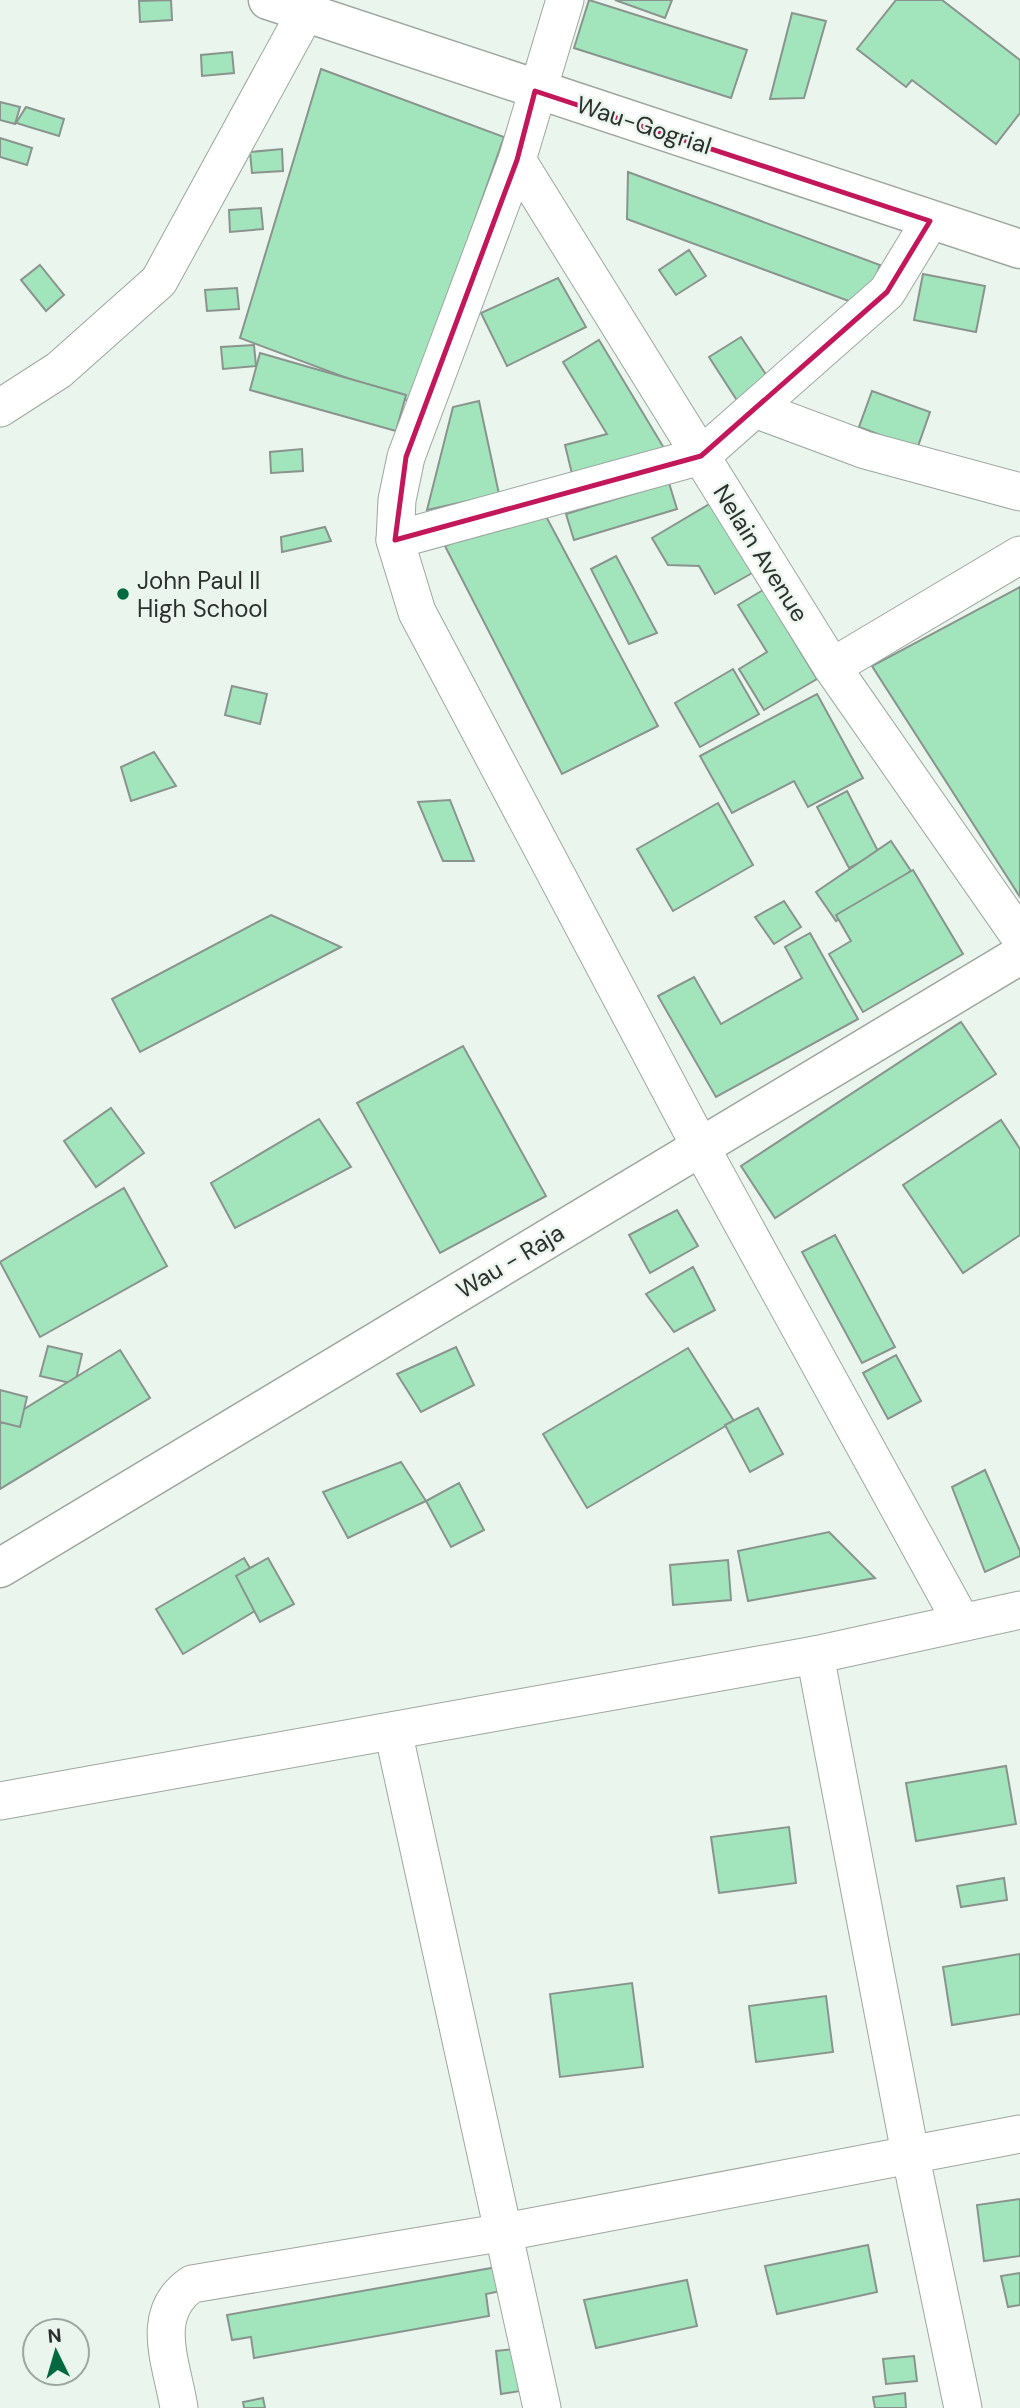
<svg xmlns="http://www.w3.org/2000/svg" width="1020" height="2408" font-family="'DM Sans',sans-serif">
<rect width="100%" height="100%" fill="#e9f5ed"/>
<g fill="#a2e5bc" stroke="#8a948e" stroke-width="2">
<path d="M171,0L172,20L140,22L139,1Z"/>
<path d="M589,0L747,50L731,98L574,48Z"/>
<path d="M615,0H672L665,18Z"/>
<path d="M896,0H942L1020,60V113L996,144L912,80L906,87L857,49Z"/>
<path d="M792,13L826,21L804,98L770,99Z"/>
<path d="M232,52L234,73L202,76L201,55Z"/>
<path d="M321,69L504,137L411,402L240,338Z"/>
<path d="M0,102L20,107L15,124L0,120Z"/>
<path d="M26,107L64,119L59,136L16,123Z"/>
<path d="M0,138L32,148L27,165L0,157Z"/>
<path d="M282,149L283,171L252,173L250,152Z"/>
<path d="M628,172L880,265L865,307L627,219Z"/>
<path d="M261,208L263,229L230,232L229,210Z"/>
<path d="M689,250L706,276L676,295L659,270Z"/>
<path d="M40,265L64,295L46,311L21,280Z"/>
<path d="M923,274L985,286L976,332L914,320Z"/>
<path d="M558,278L586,327L507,366L481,313Z"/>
<path d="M237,288L239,309L207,311L205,290Z"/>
<path d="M741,337L769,379L738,402L709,357Z"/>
<path d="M599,340L670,458L574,482L565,445L607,434L563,362Z"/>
<path d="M254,345L256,366L223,369L221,347Z"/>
<path d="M260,353L406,395L396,431L250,390Z"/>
<path d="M872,391L930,412L917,449L859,427Z"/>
<path d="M479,401L499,494L427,510L453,407Z"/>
<path d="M302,449L303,471L271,473L270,452Z"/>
<path d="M669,483L677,509L574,540L566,514Z"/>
<path d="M711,503L754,572L715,594L699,566L668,565L652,538Z"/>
<path d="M541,507L658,726L562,774L445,546Z"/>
<path d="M325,527L331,541L282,552L281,537Z"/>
<path d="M616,556L657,633L629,644L591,569Z"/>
<path d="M1020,587V897L872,666Z"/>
<path d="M763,590L817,679L764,710L739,669L767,652L738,605Z"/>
<path d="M733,669L759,714L700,747L675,703Z"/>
<path d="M232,686L267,694L260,724L225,715Z"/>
<path d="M817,694L863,778L808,807L794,781L732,813L700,756Z"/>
<path d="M154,752L176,786L131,801L121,767Z"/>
<path d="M847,791L879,853L849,868L817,807Z"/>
<path d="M450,800L474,861H443L418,802Z"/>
<path d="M718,803L753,865L673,911L637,849Z"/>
<path d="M891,841L911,871L836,921L816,892Z"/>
<path d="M913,870L963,954L863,1012L829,954L851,941L836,915Z"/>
<path d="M784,901L801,927L774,944L755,917Z"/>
<path d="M271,915L341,947L140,1052L112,999Z"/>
<path d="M810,933L858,1019L716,1097L658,996L694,977L721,1024L802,978L785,947Z"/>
<path d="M961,1022L996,1074L775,1218L741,1166Z"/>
<path d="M463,1046L546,1196L440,1253L357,1103Z"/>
<path d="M111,1108L144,1153L96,1187L64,1141Z"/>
<path d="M319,1119L351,1167L235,1228L211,1183Z"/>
<path d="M1001,1120L1020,1149V1235L963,1273L903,1185Z"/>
<path d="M124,1188L167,1266L40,1337L0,1262Z"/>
<path d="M677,1210L698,1246L650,1273L629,1235Z"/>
<path d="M835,1235L895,1347L862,1363L802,1252Z"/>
<path d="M693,1267L715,1310L674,1332L646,1294Z"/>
<path d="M48,1346L82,1354L75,1384L40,1376Z"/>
<path d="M456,1347L474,1385L421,1412L397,1374Z"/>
<path d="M688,1348L734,1421L587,1508L543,1434Z"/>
<path d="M120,1350L150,1398L0,1489V1424Z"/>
<path d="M896,1355L921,1401L888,1419L863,1373Z"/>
<path d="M0,1390L27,1397L20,1427L0,1422Z"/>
<path d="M758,1408L783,1454L750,1472L725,1425Z"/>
<path d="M401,1462L426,1501L348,1538L323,1492Z"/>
<path d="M985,1470L1020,1551V1556L985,1572L952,1487Z"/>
<path d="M459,1483L484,1530L451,1547L426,1501Z"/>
<path d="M829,1532L875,1578L748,1601L738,1551Z"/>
<path d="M244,1558L270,1602L183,1654L156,1609Z"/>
<path d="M268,1558L294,1604L260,1622L236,1576Z"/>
<path d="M728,1560L731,1600L673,1605L670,1565Z"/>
<path d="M1006,1766L1016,1824L916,1841L906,1783Z"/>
<path d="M789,1827L796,1883L719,1893L711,1837Z"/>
<path d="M1004,1878L1007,1900L961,1907L957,1886Z"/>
<path d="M1020,1954V2014L952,2025L943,1967Z"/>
<path d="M632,1983L643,2067L560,2077L550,1994Z"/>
<path d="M826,1996L833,2052L756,2062L749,2006Z"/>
<path d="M1020,2199V2256L984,2261L977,2205Z"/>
<path d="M868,2245L877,2292L777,2314L765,2266Z"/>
<path d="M497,2267L501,2291L486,2294L489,2316L254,2358L251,2337L232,2340L227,2315Z"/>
<path d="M1020,2273V2305L1008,2307L1001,2276Z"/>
<path d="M687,2280L697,2326L596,2348L584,2300Z"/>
<path d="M514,2349L520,2391L501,2394L496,2351Z"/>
<path d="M914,2356L917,2381L886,2384L883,2359Z"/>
<path d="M905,2393L906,2408H875L873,2397Z"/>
<path d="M263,2398L265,2408H244L243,2402Z"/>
</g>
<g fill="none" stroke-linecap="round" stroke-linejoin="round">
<g stroke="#9da7a0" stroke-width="39">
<g id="minor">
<path d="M565,0L517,160L406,457L397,500L395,540L417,612L700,1146L961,1621"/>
<path d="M517,160L832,667L1020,937"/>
<path d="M0,408L59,370L159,281L306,12"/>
<path d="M755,409L865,450L1020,492"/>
<path d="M395,540L701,456L887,292L930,221"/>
<path d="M832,667L1020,555"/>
<path d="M815,1655L910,2153L963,2408"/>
<path d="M393,1731L542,2408"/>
<path d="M0,1801L815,1655L1020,1610"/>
<path d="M179,2408C172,2363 148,2314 192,2284L505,2232L1020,2134"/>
</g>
</g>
<g stroke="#9da7a0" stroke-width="41">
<g id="major">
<path d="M268,0L1020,249"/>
<path d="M0,1568L1020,955"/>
</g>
</g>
<use href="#minor" stroke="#fff" stroke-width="37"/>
<use href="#major" stroke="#fff" stroke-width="38"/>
</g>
<path fill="none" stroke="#c2185b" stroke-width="5" stroke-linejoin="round" d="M535,91L930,221L887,292L701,456L395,540L406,457L517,160Z"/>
<circle fill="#03693e" stroke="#e9f5ed" stroke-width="2.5" cx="123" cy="594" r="7"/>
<g text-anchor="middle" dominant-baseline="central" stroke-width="5" stroke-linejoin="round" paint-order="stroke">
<g font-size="24" fill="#2c302d" stroke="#e9f5ed">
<text transform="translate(644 125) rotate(18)">Wau-Gogrial</text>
<text transform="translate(761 553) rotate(58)">Nelain Avenue</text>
<text transform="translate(510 1261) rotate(-31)">Wau - Raja</text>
</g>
<g font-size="24" fill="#2c302d" stroke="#e9f5ed" text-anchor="start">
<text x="137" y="580">John Paul II<tspan x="137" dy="28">High School</tspan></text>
</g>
</g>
<g transform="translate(56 2352) rotate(355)"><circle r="33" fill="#e9f5ed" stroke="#9da6a0" stroke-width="2"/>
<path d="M0-5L12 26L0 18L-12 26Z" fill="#03693e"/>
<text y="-10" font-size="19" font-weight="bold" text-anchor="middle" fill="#2c302d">N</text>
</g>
</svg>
